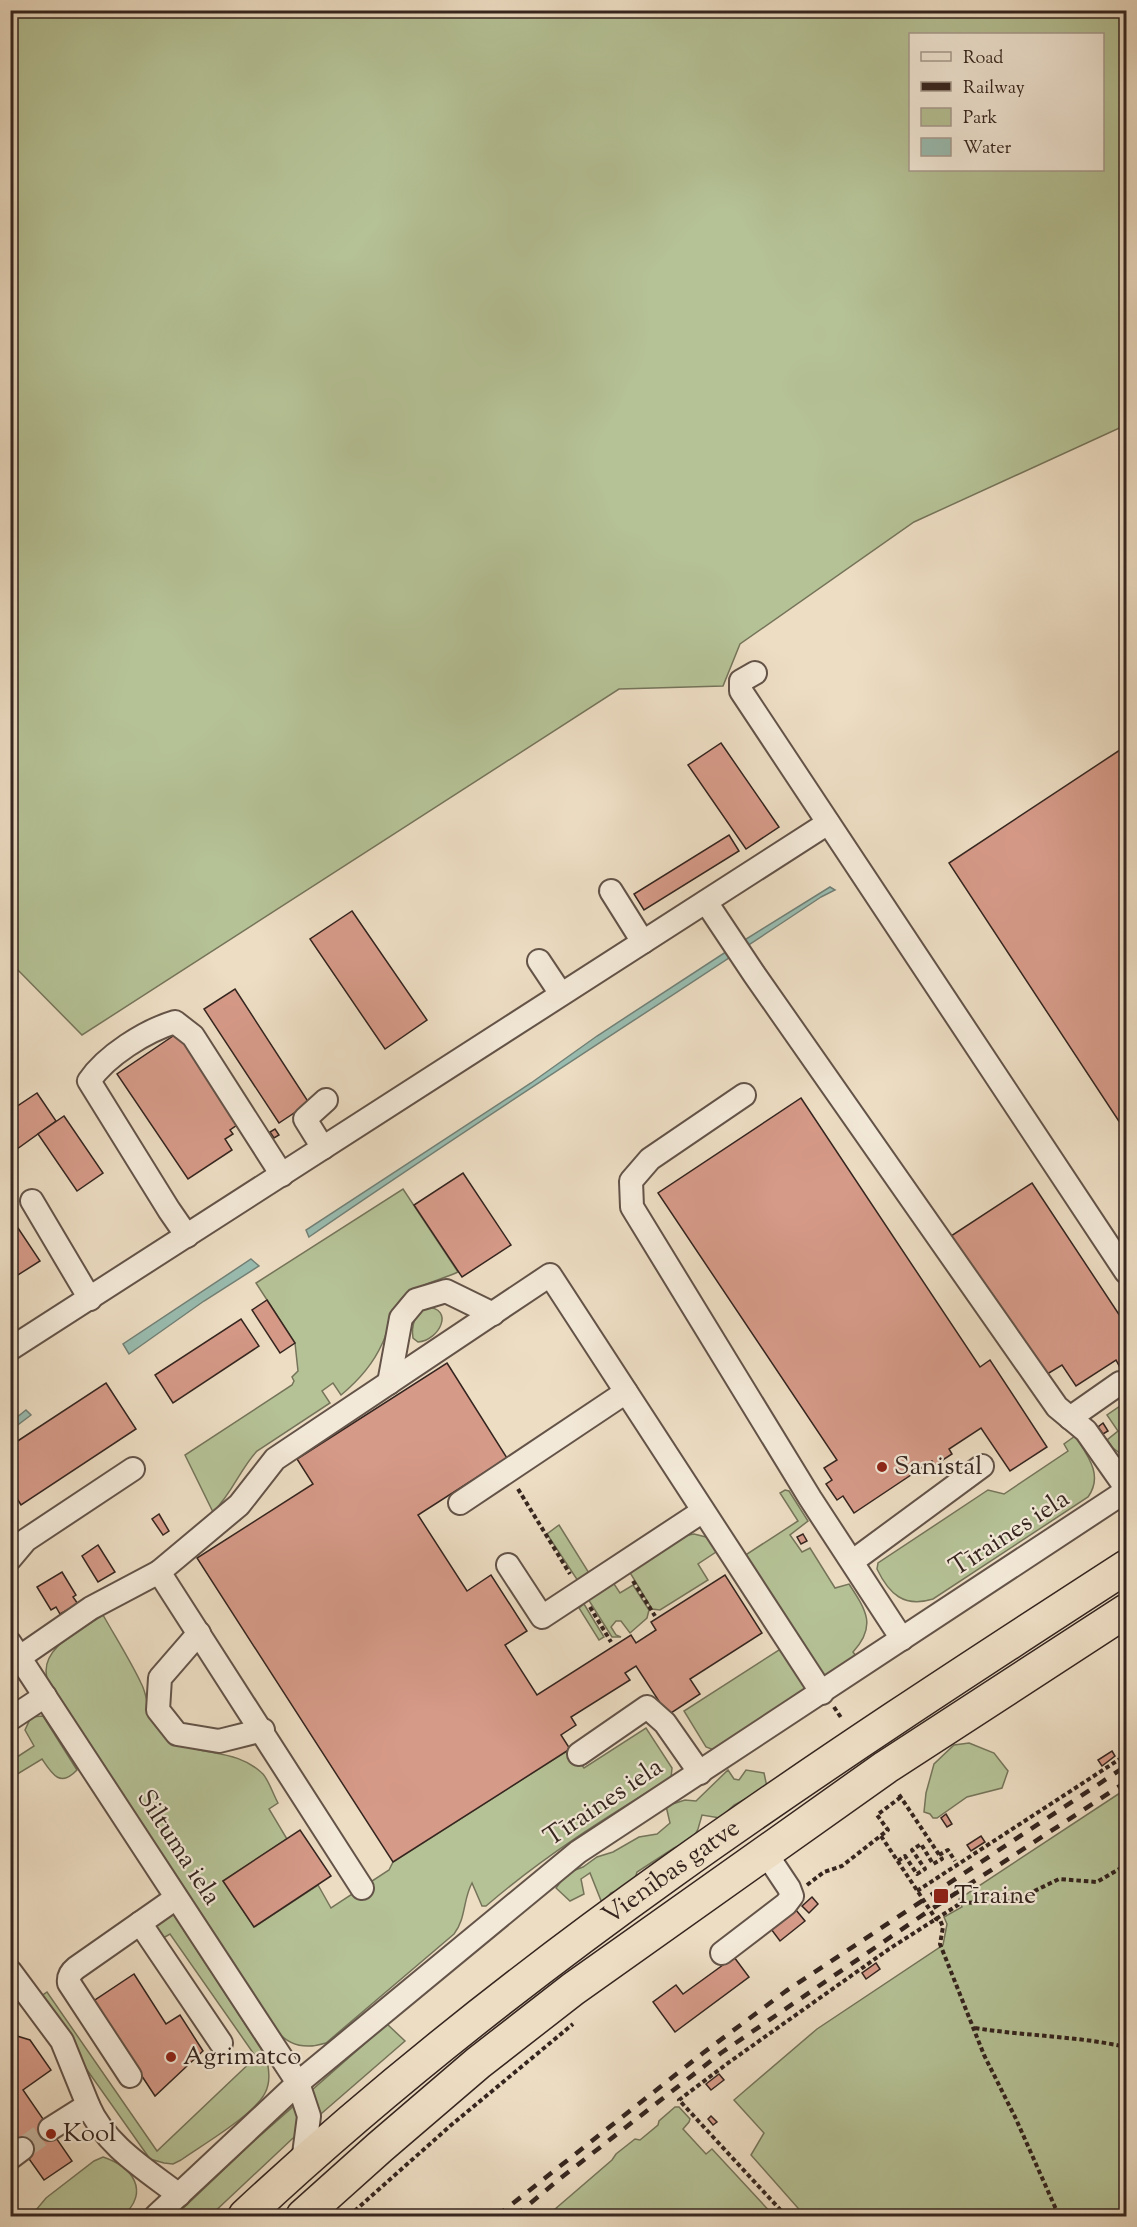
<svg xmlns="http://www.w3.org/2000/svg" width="1137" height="2227" font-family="'Sorts Mill Goudy',serif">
<rect width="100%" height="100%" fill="#edddc3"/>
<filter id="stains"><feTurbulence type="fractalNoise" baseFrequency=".00333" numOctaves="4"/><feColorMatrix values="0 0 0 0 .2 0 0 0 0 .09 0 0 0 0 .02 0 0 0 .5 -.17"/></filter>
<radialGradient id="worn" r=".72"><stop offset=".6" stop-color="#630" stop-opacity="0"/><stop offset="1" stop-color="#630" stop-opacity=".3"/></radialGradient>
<g fill="#b5c296" stroke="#75745a" stroke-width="1.5" fill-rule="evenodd">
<path d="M10,11H1126V425L914,522L740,644L723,686L619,689L82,1035L11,963ZM910,34H1102V170H910Z"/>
<path d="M403,1189L458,1272C443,1279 418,1285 406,1294C392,1305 390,1328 382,1344C373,1364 358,1381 341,1395L333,1383L322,1391L330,1403L257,1451C240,1469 232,1494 213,1512L185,1455L292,1385L294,1381L292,1377L298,1371L295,1343L256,1283Z"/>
<path d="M426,1307C455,1308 440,1340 418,1342L413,1338C411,1326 415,1312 426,1307Z"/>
<path d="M1126,1402V1458L1113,1448L1107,1440L1118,1431L1107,1415Z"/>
<path d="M1075,1436C1087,1455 1104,1475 1088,1497L933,1599C904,1608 889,1594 877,1569L878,1563L988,1490L1004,1494L1068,1451L1064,1444Z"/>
<path d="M785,1490L789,1491L808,1521L790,1535L802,1552L810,1548L835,1588L849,1584C866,1610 877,1626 853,1652L856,1656L826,1676H822L744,1559L747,1554L798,1521L780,1493Z"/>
<path d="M559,1525L589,1573L578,1581L547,1534Z"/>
<path d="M694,1534L710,1538L718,1547L716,1552L698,1564L708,1580L660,1610L652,1609L629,1571L678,1537Z"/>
<path d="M626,1575L614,1584L620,1593L633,1585L649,1610L647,1618L630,1633L621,1621H616L611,1627L616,1635L621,1637H612L588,1599Z"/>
<path d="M584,1604L604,1637L599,1640L579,1608Z"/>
<path d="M103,1615C116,1638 130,1660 141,1683C152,1704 142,1717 166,1736C194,1758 235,1746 263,1774C269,1781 273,1794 278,1803L269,1809L287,1839L223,1881L254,1927L318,1885L331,1908L389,1870L393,1862L570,1749L584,1768L646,1728L672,1768L671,1778C606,1817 544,1856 486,1906H482L472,1883C463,1899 466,1919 454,1934L326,2043C307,2049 290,2047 277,2031L47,1678C39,1647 83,1629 103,1615Z"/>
<path d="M782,1648L807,1687L806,1690L714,1750L706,1747L684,1711Z"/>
<path d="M43,1716L77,1770C60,1788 52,1774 42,1759L11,1778V1761L34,1746L25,1730L31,1717Z"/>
<path d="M969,1743L994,1753L1008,1771L1002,1788L967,1797L937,1818H933L930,1814L924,1812L926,1793L934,1764L954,1745Z"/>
<path d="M728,1770L734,1779L739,1780L746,1770L764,1773L767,1787L734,1805L720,1818L702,1815L698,1829L692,1840L674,1848L637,1872L633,1885L611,1893L602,1903L590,1873L581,1879L584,1894L570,1901L556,1888L567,1873L583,1867L597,1857L613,1852L639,1837L657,1834L670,1823L666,1806L685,1800L696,1801Z"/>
<path d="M1126,1789V2216H805L751,2155L764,2133L734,2100L817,2029L943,1945L947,1924L944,1917L962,1907L959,1899Z"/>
<path d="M171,1915H174L266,2056C269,2069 271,2082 265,2093C254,2115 202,2145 181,2160L173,2164L164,2163L150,2159L37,1999L47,1992L157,2151L256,2057L170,1934L158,1941L154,1926Z"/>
<path d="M387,2024L405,2041L292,2139L210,2216H175L253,2142Z"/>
<path d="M675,2107H679L690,2119L689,2122L683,2129L706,2154L712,2149L774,2216H547L612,2160L616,2154L635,2139L640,2140L658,2125L659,2121Z"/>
<path d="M103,2157C133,2167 150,2191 123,2216H31L46,2198L94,2161Z"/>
</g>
<g fill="#99bcb0" stroke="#718076" stroke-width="1.5">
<path d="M830,887L835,890L821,897C650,1011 477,1121 309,1237L306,1230L531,1083L597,1036L735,946Z"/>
<path d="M251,1259L259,1266L204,1301L129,1354L123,1344Z"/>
<path d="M26,1410L31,1415L11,1430V1422Z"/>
</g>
<g fill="#d69a88" stroke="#35251f" stroke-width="1.5">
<path d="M721,743L779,827L746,849L688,765Z"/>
<path d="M1126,746V1132L949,863Z"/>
<path d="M729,835L739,851L644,910L634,894Z"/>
<path d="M352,911L427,1020L385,1049L310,939Z"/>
<path d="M235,989L309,1103L279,1123L204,1009Z"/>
<path d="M179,1032L240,1123L230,1130L233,1134L225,1139L232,1150L188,1179L117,1074Z"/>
<path d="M37,1093L56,1121L17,1149L10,1140V1111Z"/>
<path d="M801,1098L980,1367L990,1360L1047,1447L1010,1471L981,1428L949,1449L952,1454L935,1465L932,1461L854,1513L843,1496L837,1500L826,1484L832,1480L824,1468L837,1460L658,1193Z"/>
<path d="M64,1116L103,1173L77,1191L38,1134Z"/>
<path d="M275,1129L279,1135L274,1138L270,1132Z"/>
<path d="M463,1173L511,1245L462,1277L414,1205Z"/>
<path d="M1032,1183L1126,1325V1379L1116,1360L1076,1386L1062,1365L1044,1376L951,1236Z"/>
<path d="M10,1216L40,1261L10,1280Z"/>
<path d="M267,1300L295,1343L280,1353L252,1310Z"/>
<path d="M241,1319L259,1346L173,1403L155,1375Z"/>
<path d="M447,1363L507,1458L418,1515L467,1591L491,1575L527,1631L505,1645L537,1695L631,1635L636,1643L656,1630L651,1622L725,1575L762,1633L690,1679L700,1694L668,1715L636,1666L625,1673L630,1680L571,1717L576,1725L561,1735L570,1749L393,1862L197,1558L313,1484L297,1459Z"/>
<path d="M106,1383L136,1429L21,1505L13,1492L10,1493V1446Z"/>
<path d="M1103,1423L1108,1431L1103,1434L1098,1427Z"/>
<path d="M159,1514L169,1531L163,1535L152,1519Z"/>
<path d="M803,1534L807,1541L801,1544L797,1537Z"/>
<path d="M98,1545L115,1572L98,1582L82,1556Z"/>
<path d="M62,1572L76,1595L73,1597L78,1604L60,1614L56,1607L51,1610L37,1587Z"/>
<path d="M1112,1751L1115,1756L1102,1766L1098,1760Z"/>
<path d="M946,1814L952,1824L947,1827L941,1818Z"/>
<path d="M300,1830L331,1876L254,1927L223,1881Z"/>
<path d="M981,1836L985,1842L971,1851L967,1845Z"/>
<path d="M812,1897L818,1904L809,1913L802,1906Z"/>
<path d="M796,1910L805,1921L780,1941L771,1929Z"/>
<path d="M734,1957L749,1977L675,2032L653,2002L676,1985L683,1994Z"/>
<path d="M876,1963L880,1969L866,1979L862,1973Z"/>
<path d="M134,1974L166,2024L180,2015L203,2051L155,2096L130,2058L86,2006Z"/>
<path d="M17,2036L30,2040L51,2070L23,2090L72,2161L44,2180L10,2132V2041Z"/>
<path d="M719,2074L724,2080L711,2090L706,2084Z"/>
<path d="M711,2116L717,2122L713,2125L708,2119Z"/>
</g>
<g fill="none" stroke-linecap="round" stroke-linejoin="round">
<path stroke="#c8b8a2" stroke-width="22" stroke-dasharray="22 11" stroke-linecap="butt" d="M22,2149L50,2129"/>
<g stroke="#635348" stroke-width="26">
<g id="minor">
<path d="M755,673L741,681V691L1126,1272"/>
<path d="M611,891L643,942"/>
<path d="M706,902L754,974L1057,1407L1086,1431L1126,1488"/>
<path d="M539,961L561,994"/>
<path d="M744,1095L650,1159L631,1181L632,1207L810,1498L902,1639"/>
<path d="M323,1148L305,1119L326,1100"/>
<path d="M32,1201L90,1299"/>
<path d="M187,1236L169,1210L89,1081C106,1056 145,1031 175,1022L193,1036L282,1175"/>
<path d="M10,1349L828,823"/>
<path d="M389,1383L401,1318L416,1300L446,1291L493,1314"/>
<path d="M1070,1418L1120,1383"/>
<path d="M460,1503L626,1392"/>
<path d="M10,1559L26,1540L133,1469"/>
<path d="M853,1561L982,1466"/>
<path d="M508,1565L542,1617L703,1511"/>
<path d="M199,1633L160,1678L158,1710L177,1734L219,1741L263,1730"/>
<path d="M10,1643L298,2083L309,2116L303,2162"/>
<path d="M20,1657L91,1608L159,1572"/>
<path d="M10,1719L45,1696"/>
<path d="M579,1754L647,1707L665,1723L700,1773"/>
<path d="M362,1888L159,1572L239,1505L275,1459L550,1275L822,1693"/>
<path d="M140,1923L221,2043"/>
<path d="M722,1953L786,1904L792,1896L789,1888L765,1852"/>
<path d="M10,1971L62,2041L88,2105L50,2129"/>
<path d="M130,2076L69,1983C68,1976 71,1972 76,1968L176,1898"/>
<path d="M88,2105C105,2145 145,2169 179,2195"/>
<path d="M10,2158L22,2149"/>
<path d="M156,2216L298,2083L578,1852L1126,1491"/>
</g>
</g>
<g stroke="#35251f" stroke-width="36">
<g id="highway">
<path id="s1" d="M245,2216C512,1966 820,1765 1126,1567"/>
<path d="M303,2216L380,2147L478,2063L573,1989L886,1767L1126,1611"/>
</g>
</g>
<g stroke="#35251f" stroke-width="4" stroke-dasharray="4.5 3" stroke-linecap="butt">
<path d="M518,1489L570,1574"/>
<path d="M633,1581L655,1616"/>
<path d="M590,1607L611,1642"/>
<path d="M834,1707L842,1719"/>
<path d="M881,1836L936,1919L940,1920L943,1927L940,1944L984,2055L1016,2119L1059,2216"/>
<path d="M939,1855L948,1850L955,1861"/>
<path d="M898,1861L905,1856L917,1874L925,1869L912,1850L921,1844L933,1864L942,1859L898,1793"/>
<path d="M807,1885L824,1872L842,1866L888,1830L877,1815L901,1797"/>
<path d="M917,1891L1126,1755"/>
<path d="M975,2028C1025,2036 1077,2036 1126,2047"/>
<path d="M349,2216L450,2126L573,2024"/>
<path d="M786,2216L679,2100L728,2063L889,1949L961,1903L1014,1901L1059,1879L1097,1882L1126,1865"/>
</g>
<use href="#minor" stroke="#f3e9d8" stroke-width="22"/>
<use href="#highway" stroke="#edddc3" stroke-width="33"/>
<g stroke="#35251f" stroke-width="4.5" stroke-dasharray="10 10" stroke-linecap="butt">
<path d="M497,2216L703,2053L786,1991L1126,1766"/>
<path d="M515,2216L562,2177L721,2053L930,1910L1126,1782"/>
</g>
</g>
<g fill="#8f2418" stroke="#f3e9d8" stroke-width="2">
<circle cx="882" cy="1467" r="6"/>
<rect x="933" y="1888" width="16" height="16" rx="3"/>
<circle cx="171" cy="2057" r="6"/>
<circle cx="51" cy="2134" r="6"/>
</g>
<g text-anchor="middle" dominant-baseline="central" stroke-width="4.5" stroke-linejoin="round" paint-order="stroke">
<g font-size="26" fill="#35251f" stroke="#f3e9d8" text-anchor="start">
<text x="894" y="1467">Sanistal</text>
<text x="954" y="1896">Tīraine</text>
<text x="183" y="2057">Agrimatco</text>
<text x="63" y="2134">Kool</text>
</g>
<g font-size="26" fill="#35251f" stroke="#f3e9d8">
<text transform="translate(1010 1534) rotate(-33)">Tīraines iela</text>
<text transform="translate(604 1803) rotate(-34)">Tīraines iela</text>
<text transform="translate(178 1848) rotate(57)">Siltuma iela</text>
<text stroke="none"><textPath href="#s1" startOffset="548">Vienības gatve</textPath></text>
</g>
</g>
<rect width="1137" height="2227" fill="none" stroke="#edddc3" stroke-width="36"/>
<rect x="12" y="12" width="1113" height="2203" fill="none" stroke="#35251f" stroke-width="3"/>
<rect x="18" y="18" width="1101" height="2191" fill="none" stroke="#35251f" stroke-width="1.5"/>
<rect x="909" y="33" width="195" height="138" fill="#f3e9d8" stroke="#a79b8e" stroke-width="1.5"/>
<rect x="921" y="52" width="30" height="9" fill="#f3e9d8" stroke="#a79b8e" stroke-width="1.5"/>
<text x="963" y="63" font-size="18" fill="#35251f">Road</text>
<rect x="921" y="82" width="30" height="9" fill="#35251f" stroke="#a79b8e" stroke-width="1.5"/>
<text x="963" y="93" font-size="18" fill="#35251f">Railway</text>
<rect x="921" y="108" width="30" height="18" fill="#b5c296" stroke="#a79b8e" stroke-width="1.5"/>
<text x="963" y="123" font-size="18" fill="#35251f">Park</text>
<rect x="921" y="138" width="30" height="18" fill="#99bcb0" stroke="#a79b8e" stroke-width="1.5"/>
<text x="963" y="153" font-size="18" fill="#35251f">Water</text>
<rect width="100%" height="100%" filter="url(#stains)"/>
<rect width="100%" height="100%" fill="url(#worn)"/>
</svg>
